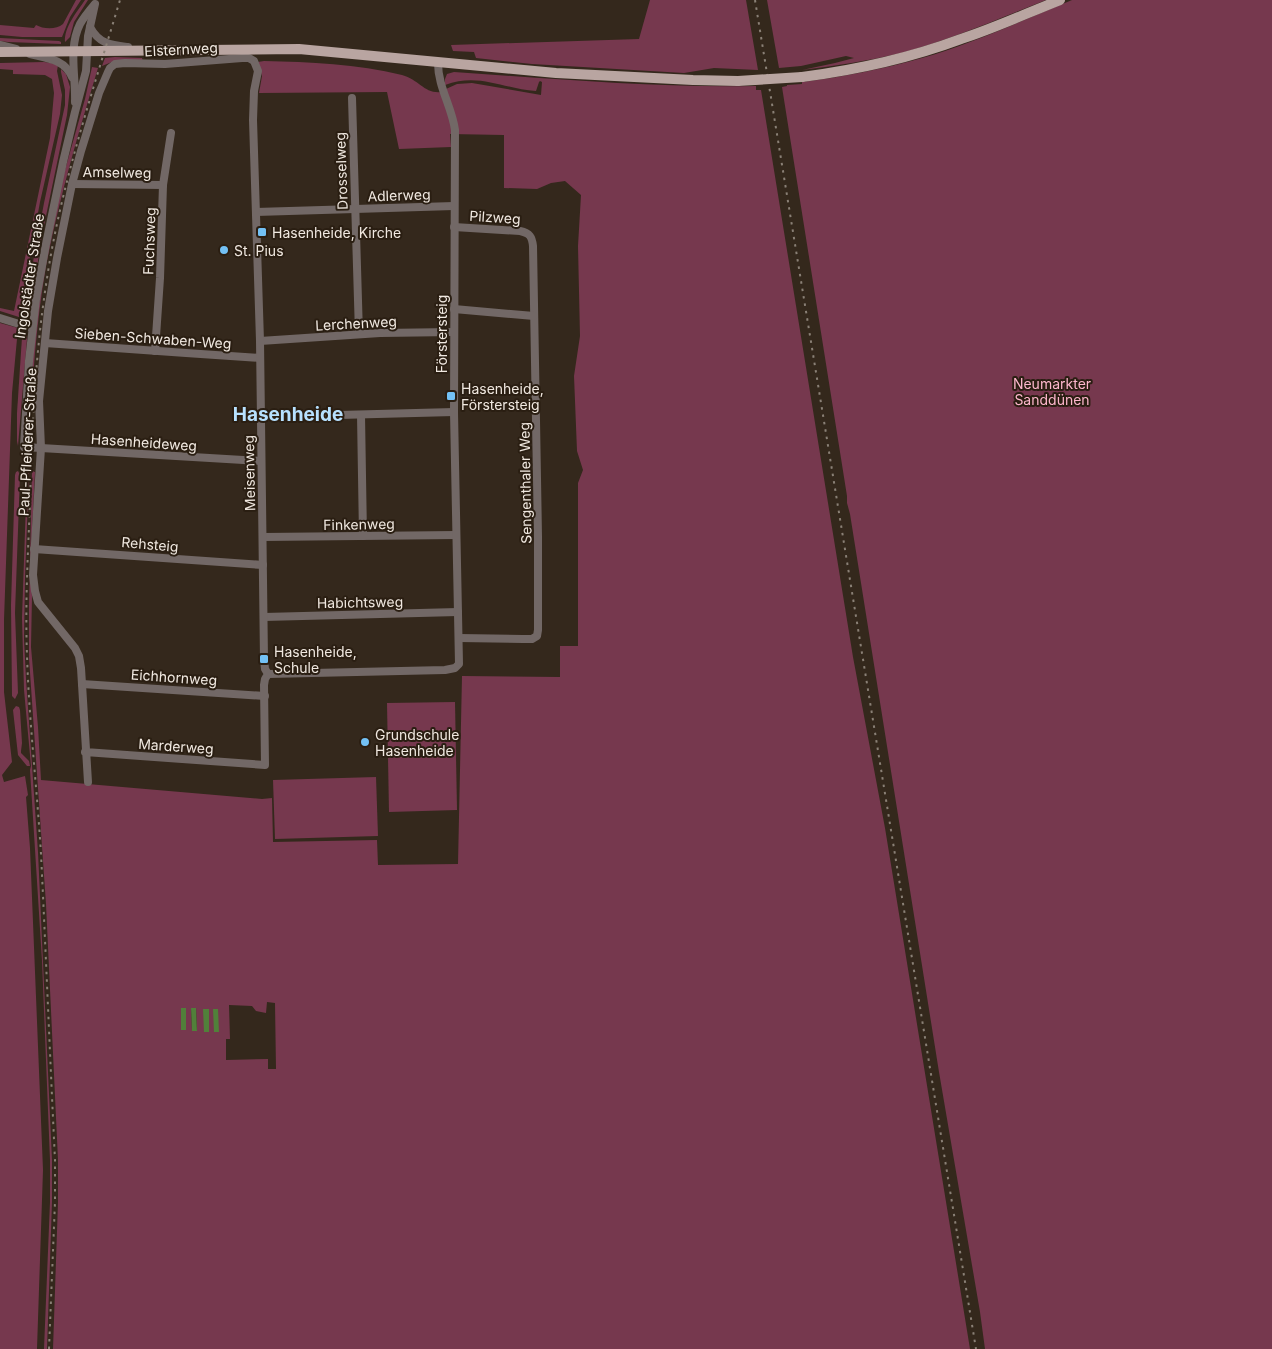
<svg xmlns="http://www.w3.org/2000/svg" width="1272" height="1349" font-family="Inter,sans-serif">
<rect width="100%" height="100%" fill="#34281c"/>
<g fill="#76384e" fill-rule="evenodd">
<path d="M76,0H81L70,17L62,37H22L0,35V25L34,28L36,25C43,29 56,30 63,24Z"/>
<path d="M85,0H88L74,22L70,37L65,42C64,27 77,12 85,0Z"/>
<path d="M650,0H746L758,70L714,68L684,73L532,64L476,58L474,52L453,51L451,45L639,39Z"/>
<path d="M767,0H1046C998,19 950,40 901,53C868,61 835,66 802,70L835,63L854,58L846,56L801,66L779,68Z"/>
<path d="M1072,0H1272V1349H985L980,1312L939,1072L850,514L847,503V496L782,87L787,86V85L802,84V82C843,77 883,69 922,58C974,43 1023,20 1072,0Z"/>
<path d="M0,38L59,41L61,42V44L8,42L0,41Z"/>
<path d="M115,57L142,58L143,62L117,60L102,66L105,58Z"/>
<path d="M264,61C310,62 357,64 402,75C421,80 425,97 447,91L446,89L457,84L472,83L541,95L542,82L540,81L539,82L536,91C503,89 479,72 445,85V79L447,74L454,72C555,79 655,88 756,86V90H761L853,657L885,828L970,1349H53L58,1202V1160L46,904L29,658V606L32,471L35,472L30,571L32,596L31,647L38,727L41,780L262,799L272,798L273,842L377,840L378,865L458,864L462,676L560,677V646H578V483L583,470L577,451L574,376L580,336L578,246L581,195L565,181L551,183L537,189L504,188V135L450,134L451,147L399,149L387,92L259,93L262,76L258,62ZM267,1002L275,1003L276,1069H268V1059L226,1060V1039H230L229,1005L252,1006L256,1011L266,1013ZM191,1008H196L197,1030H192Z"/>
<path d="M44,62L51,63L58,65L57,71L62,95L60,114L40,202L19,317L0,311V308L14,311L50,138L54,93L52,79L45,75L13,74V70L0,69V63Z"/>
<path d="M92,67L98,68C78,134 59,199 46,266C36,324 32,382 30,440L28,434L31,380L35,331L42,282L63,177L85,99Z"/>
<path d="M61,69L66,74L70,87L67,115L41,240L32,303L29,311L23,316L44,203L65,105V90L61,72Z"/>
<path d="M0,323L18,328L12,393L4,620V692L12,762L2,775L4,782L25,776L28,795L26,797L30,848L43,1170L37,1349H0Z"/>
<path d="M24,330L27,335V339L18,446L17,441V413L22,337Z"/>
<path d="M18,471L20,475L15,613L18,693L15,699L12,696L11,605L15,475L16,472Z"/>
<path d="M29,471L25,578L24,639L26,679L38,852L52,1160V1202L47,1349H44L50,1202V1160L42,961L30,770L31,766L24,690L22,618L27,473Z"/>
<path d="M455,702L457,810L389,812L387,703Z"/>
<path d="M16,706L19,707L20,710L22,743L21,751V753L29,761L30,766H27L18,755L13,710Z"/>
<path d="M376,777L378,836L275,839L273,780Z"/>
</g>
<g fill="#51803a">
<rect x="181" y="1008" width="5" height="22"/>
<path d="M191,1008H196L197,1031H192Z"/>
<path d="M203,1009H209V1032H204Z"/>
<path d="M213,1009H218L219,1032H214Z"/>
</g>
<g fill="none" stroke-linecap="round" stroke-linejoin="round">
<g stroke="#726866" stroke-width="8">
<path d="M95,4L88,36L86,71L75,112L63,162L46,244L36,299L29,361L24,447L261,461"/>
<path d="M90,27C99,44 111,45 128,47"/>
<path d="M0,45L16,49"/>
<path d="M30,54C46,58 65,59 72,77"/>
<path d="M352,98L359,334"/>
<path d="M75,102C76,77 68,48 80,24C84,17 89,11 94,5"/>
<path d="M72,184L163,185"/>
<path d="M256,212L454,206"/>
<path d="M454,227L520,231C530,233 532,237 533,246L538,536V630L537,636L532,639H523L459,638"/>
<path d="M454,309L534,316"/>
<path d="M0,318L32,328"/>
<path d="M260,341L380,333L454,332"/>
<path d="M45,343L186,353L260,358"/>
<path d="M155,351L160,278L163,185L171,133"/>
<path d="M361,415L363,536"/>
<path d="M262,417L454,412"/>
<path d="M263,537L456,535"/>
<path d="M34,549L263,565"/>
<path d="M264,617L458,612"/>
<path d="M268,674L445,670L455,668L459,664L454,412L455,130C452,107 438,87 438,63"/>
<path d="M82,684L265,696"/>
<path d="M85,752L265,765L264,685L265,679L268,674L265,669L264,659L260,341L253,120L254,91L258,71L254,61L249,58H242L165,64L125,63L115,64L110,68L108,72L99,93L81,151L72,184L57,258L48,311L39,401L41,448L33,575L35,591L38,602L75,648L79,656L81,668L88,782"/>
</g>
<g stroke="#b9a5a1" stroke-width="10">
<path d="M0,52L299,49L556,73L693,80L738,81"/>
<path d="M802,77C856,70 910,58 961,39C995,28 1027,13 1060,0"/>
</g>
<g stroke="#8a8076" stroke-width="2" stroke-dasharray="2.5 5" stroke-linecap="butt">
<path d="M755,0L976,1349"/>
<path d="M49,1349L55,1202V1160C50,1058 46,956 41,854C37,788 29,721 27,655C25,604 28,553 30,502C32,429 35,357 46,285C60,187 92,94 120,0"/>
</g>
<path stroke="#b9a5a1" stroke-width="10" d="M738,81L802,77"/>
</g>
<g fill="#73c1f5" stroke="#2a1e12" stroke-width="2">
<rect x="257" y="227" width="10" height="10" rx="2.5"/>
<circle cx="224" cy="250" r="5"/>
<rect x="446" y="391" width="10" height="10" rx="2.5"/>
<rect x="259" y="654" width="10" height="10" rx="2.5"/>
<circle cx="365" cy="742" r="5"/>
</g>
<g text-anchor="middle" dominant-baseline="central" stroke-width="4" stroke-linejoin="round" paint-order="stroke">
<g font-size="14" fill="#f0e8e0" stroke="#2a1e12">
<text transform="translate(181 49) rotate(-3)">Elsternweg</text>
<text transform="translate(341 171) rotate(-92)">Drosselweg</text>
<text transform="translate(117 172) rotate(1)">Amselweg</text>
<text transform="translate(399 195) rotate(-2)">Adlerweg</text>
<text transform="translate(495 217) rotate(4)">Pilzweg</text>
<text transform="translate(149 241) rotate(-88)">Fuchsweg</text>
<text transform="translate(29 276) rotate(-81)">Ingolstädter Straße</text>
<text transform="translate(356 323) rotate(-3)">Lerchenweg</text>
<text transform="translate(441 334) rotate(-90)">Förstersteig</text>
<text transform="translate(153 338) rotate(4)">Sieben-Schwaben-Weg</text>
<text transform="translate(27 442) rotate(-87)">Paul-Pfleiderer-Straße</text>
<text transform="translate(144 442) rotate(4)">Hasenheideweg</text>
<text transform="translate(249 473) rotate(-91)">Meisenweg</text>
<text transform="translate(525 483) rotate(-91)">Sengenthaler Weg</text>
<text transform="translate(359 524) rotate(-1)">Finkenweg</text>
<text transform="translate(150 544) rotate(5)">Rehsteig</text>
<text transform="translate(360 602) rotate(-1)">Habichtsweg</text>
<text transform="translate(174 677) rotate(4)">Eichhornweg</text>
<text transform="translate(176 746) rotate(4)">Marderweg</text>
</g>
<g font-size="14" fill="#f0e8e0" stroke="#2a1e12" text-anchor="start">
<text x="272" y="232">Hasenheide, Kirche</text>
<text x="234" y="250">St. Pius</text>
<text x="461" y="388">Hasenheide,<tspan x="461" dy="16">Förstersteig</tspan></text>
<text x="274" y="651">Hasenheide,<tspan x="274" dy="16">Schule</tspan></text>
<text x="375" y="734">Grundschule<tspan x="375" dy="16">Hasenheide</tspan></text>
</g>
<g font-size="14" fill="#fdb6cc" stroke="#2a1e12">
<text x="1052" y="383">Neumarkter<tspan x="1052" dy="16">Sanddünen</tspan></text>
</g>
<g font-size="19" font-weight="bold" fill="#b7e1ff" stroke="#2a1e12">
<text x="288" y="414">Hasenheide</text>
</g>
</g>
</svg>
